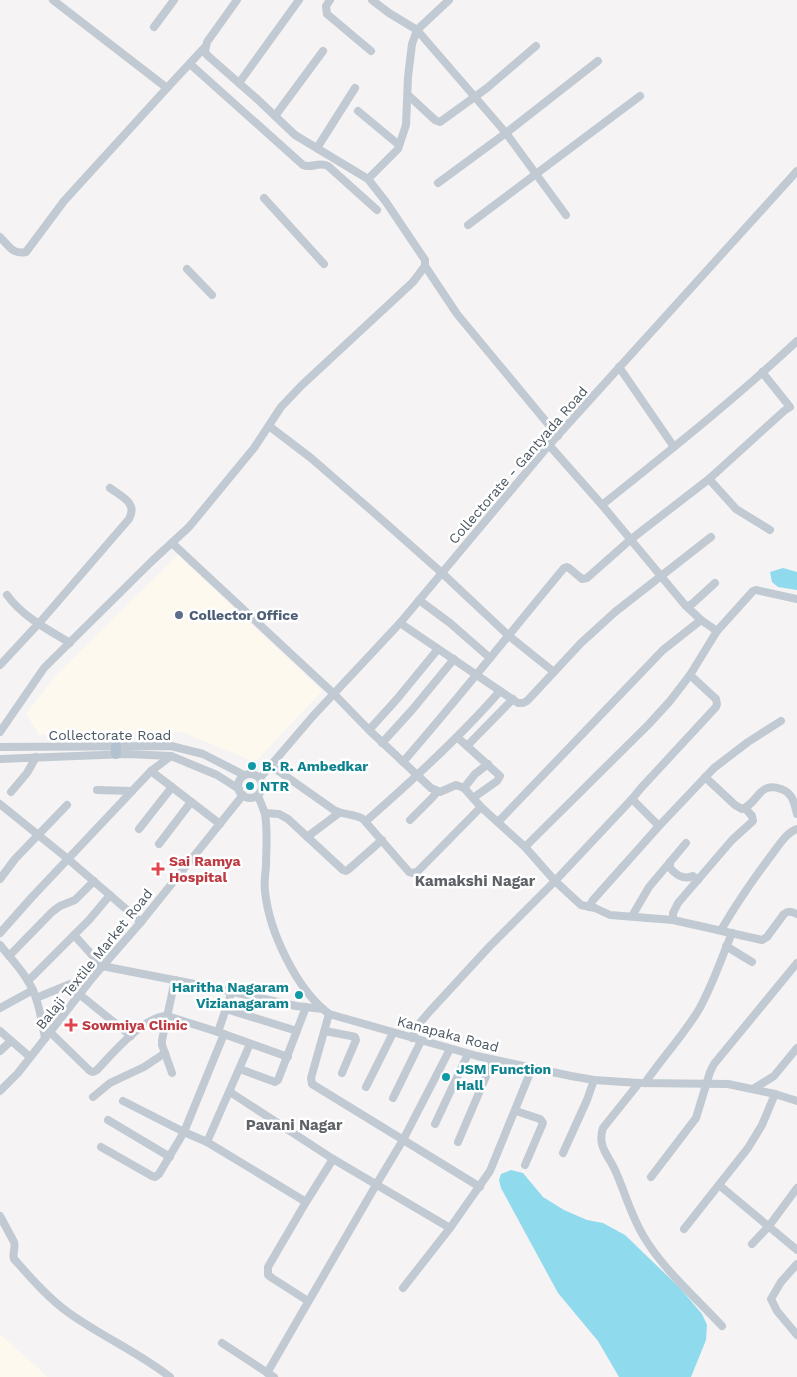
<svg xmlns="http://www.w3.org/2000/svg" width="797" height="1377" font-family="'Work Sans',sans-serif">
<rect width="100%" height="100%" fill="#f5f3f3"/>
<g fill="#fdf9ef">
<path d="M178,555L322,691L255,762L182,732L39,735L26,714L56,675Z"/>
<path d="M0,1334L48,1377H0Z"/>
</g>
<g fill="#90daee">
<path d="M783,568L797,572V590L778,587L772,582L770,572Z"/>
<path d="M511,1170L523,1173L543,1197L564,1210L587,1220L603,1223L625,1235L680,1288L702,1314L707,1325L706,1340L691,1377H619L598,1341L558,1293L501,1188L499,1180L501,1174Z"/>
</g>
<g fill="none" stroke-linecap="round" stroke-linejoin="round">
<g stroke="#c1cad2" stroke-width="8">
<path d="M53,0L167,88"/>
<path d="M330,0L326,6L327,14L371,51"/>
<path d="M449,0L417,30L506,133L566,215"/>
<path d="M154,27L174,0"/>
<path d="M190,64L303,165C312,169 318,161 328,166L377,210"/>
<path d="M239,83L299,0"/>
<path d="M408,95L435,120L440,122L487,88L536,46"/>
<path d="M358,111L399,145"/>
<path d="M275,116L323,51"/>
<path d="M317,148L355,88"/>
<path d="M368,179L398,149L406,125L408,77L412,44L417,30L389,13L372,0"/>
<path d="M438,183L506,133L598,61"/>
<path d="M264,198L324,264"/>
<path d="M468,225L640,96"/>
<path d="M0,237C9,246 13,255 26,252L64,201L167,88L205,47"/>
<path d="M425,266L457,314L558,436"/>
<path d="M187,269L212,295"/>
<path d="M619,367L674,447"/>
<path d="M269,426L311,458L372,511L442,573L508,635L554,672"/>
<path d="M549,445L602,505L685,605L701,620L717,631"/>
<path d="M709,479L736,509L770,530"/>
<path d="M602,505C668,452 735,399 797,341"/>
<path d="M172,543L334,694L369,730L431,788L440,792L456,785L464,788L481,807L525,847L555,881L581,905L595,908L610,915L673,920L762,940L767,937L784,914C789,910 792,912 797,914"/>
<path d="M7,595C23,617 47,629 70,643"/>
<path d="M419,600L450,623L490,658"/>
<path d="M687,606L692,604L715,583"/>
<path d="M400,623L518,703H523L527,701L581,643L615,612L711,537"/>
<path d="M0,665L41,621L129,519C138,503 122,497 110,488"/>
<path d="M369,730L397,699L438,649"/>
<path d="M0,732L44,668L152,561L189,527L254,448L281,407L302,385L413,282L425,266V260L386,202L368,179L295,135L256,98L207,55L205,51L207,42L237,0"/>
<path d="M457,737L500,776L497,781L473,798"/>
<path d="M382,743L412,710L454,659"/>
<path d="M467,746L513,699"/>
<path d="M0,747L171,746L203,754L244,775"/>
<path d="M0,759L127,754L171,756L217,775L239,789"/>
<path d="M403,762C458,699 510,633 564,568L567,567L569,568L582,579L587,578L630,540L709,479L784,411L790,407L762,372"/>
<path d="M270,765L334,810C344,815 354,814 363,819L409,872L412,873L417,872L481,807"/>
<path d="M151,771L220,824"/>
<circle cx="250" cy="786" r="12"/>
<path d="M705,777L735,805L742,809C759,803 758,781 781,789C793,793 794,803 797,814"/>
<path d="M260,778L313,716L400,623L549,445L797,171"/>
<path d="M464,788L475,774L488,764"/>
<path d="M97,790L132,791"/>
<path d="M11,792L27,773L36,757"/>
<path d="M258,796C260,801 263,808 265,814C268,831 266,850 266,867C265,875 264,883 265,891C269,931 296,989 329,1014L477,1056L571,1076L594,1080L639,1083L728,1084L775,1094L797,1101"/>
<path d="M632,799L659,826"/>
<path d="M0,804L68,859L141,922"/>
<path d="M265,813L279,814L288,819L343,870L346,871L349,869L382,840"/>
<path d="M410,820L432,798L437,792"/>
<path d="M366,821C413,780 459,738 500,691"/>
<path d="M498,822L663,650L701,620"/>
<path d="M139,829L172,787"/>
<path d="M307,837L339,813"/>
<path d="M159,844L191,802"/>
<path d="M525,847L649,724L670,701L690,675L717,631L753,591L756,590L797,599"/>
<path d="M670,862V868C676,875 684,880 693,876L698,880"/>
<path d="M0,879L15,859L67,805"/>
<path d="M589,907L593,900L659,826L714,768L748,742L781,721"/>
<path d="M632,916L649,887L686,843"/>
<path d="M673,920V913L678,903L732,840L753,821L752,816L745,808"/>
<path d="M721,930C737,903 754,878 773,853C780,844 787,832 797,829"/>
<path d="M0,933L32,897L151,771L171,756"/>
<path d="M74,935L102,966L215,988L296,1006L323,1009"/>
<path d="M0,945C12,960 27,975 34,993C40,1007 42,1023 45,1038"/>
<path d="M726,946L752,962"/>
<path d="M9,956L52,912L60,906L75,900L94,881"/>
<path d="M28,981L89,920L110,895"/>
<path d="M79,994L131,1036"/>
<path d="M36,998L70,984L93,977"/>
<path d="M0,1008L33,990"/>
<path d="M226,1009L297,1031"/>
<path d="M329,1014L311,1078L312,1084L480,1187"/>
<path d="M0,1031L30,1057"/>
<path d="M325,1031L351,1036L355,1037L356,1040L342,1073"/>
<path d="M50,1032L90,1071L93,1072L97,1070C111,1055 145,1015 167,1016L218,1032L288,1057"/>
<path d="M218,1032L232,991"/>
<path d="M412,1038L418,1025L430,1011L490,946L555,881L632,799L641,788L716,707L717,704L716,699L690,675"/>
<path d="M0,1051L11,1041"/>
<path d="M240,1069L275,1082L278,1080L306,1007"/>
<path d="M172,1073L162,1045V1040L175,980"/>
<path d="M639,1083L603,1128C597,1146 608,1155 615,1170C625,1192 631,1216 644,1237C663,1269 697,1299 722,1326"/>
<path d="M645,1083C662,1058 682,1037 698,1011C712,987 721,959 732,933"/>
<path d="M366,1087L393,1033"/>
<path d="M753,1089L774,1076L797,1048"/>
<path d="M0,1091L18,1073L93,977L141,922L243,795"/>
<path d="M230,1092L333,1159L450,1228"/>
<path d="M93,1097L110,1083L144,1067L165,1053"/>
<path d="M393,1098L421,1041"/>
<path d="M123,1101L184,1132L207,1142L306,1202"/>
<path d="M516,1111L540,1119L543,1123L525,1165"/>
<path d="M108,1120L170,1157"/>
<path d="M435,1124L468,1054"/>
<path d="M207,1142L250,1044"/>
<path d="M458,1142L493,1060"/>
<path d="M101,1147L152,1176L155,1177L159,1174L184,1132L224,1034"/>
<path d="M563,1153L587,1100L594,1080"/>
<path d="M651,1177L696,1118L710,1072L714,1064L797,963"/>
<path d="M719,1185L797,1250"/>
<path d="M0,1216L14,1242C16,1248 12,1253 14,1259C31,1278 48,1298 69,1313C101,1336 138,1352 170,1377"/>
<path d="M684,1229L748,1148L762,1125L775,1094"/>
<path d="M752,1244L769,1226L797,1188"/>
<path d="M797,1264L781,1282L771,1299L777,1311L797,1335"/>
<path d="M403,1288L450,1228L490,1171L532,1068"/>
<path d="M308,1301L272,1278L268,1275V1267L306,1202L333,1159"/>
<path d="M222,1343L274,1377"/>
<path d="M267,1373L376,1185L403,1140L450,1049"/>
</g>
<path stroke="#b3c2d1" stroke-width="10" d="M116,754V746"/>
</g>
<circle fill="#5c6f8a" stroke="#fff" stroke-width="2" cx="179" cy="615" r="5"/>
<g fill="#0f9aa8" stroke="#fff" stroke-width="2">
<circle cx="252" cy="766" r="5"/>
<circle cx="250" cy="786" r="5"/>
<circle cx="299" cy="995" r="5"/>
<circle cx="446" cy="1077" r="5"/>
</g>
<g fill="#e0444e" stroke="#fff" stroke-width="2">
<path d="M155.5 861.5h5v5h5v5h-5v5h-5v-5h-5v-5h5z"/>
<path d="M68.5 1017.5h5v5h5v5h-5v5h-5v-5h-5v-5h5z"/>
</g>
<g text-anchor="middle" dominant-baseline="central" stroke-width="5" stroke-linejoin="round" paint-order="stroke">
<g font-size="14" fill="#4a5661" stroke="#fff">
<text transform="translate(518 465) rotate(-49)">Collectorate - Gantyada Road</text>
<text x="110" y="735">Collectorate Road</text>
<text transform="translate(94 959) rotate(-51)">Balaji Textile Market Road</text>
<text transform="translate(448 1034) rotate(15)">Kanapaka Road</text>
</g>
<g font-size="14" font-weight="bold" fill="#4e5e75" stroke="#fff" text-anchor="start">
<text x="189" y="615">Collector Office</text>
</g>
<g font-size="14" font-weight="bold" fill="#0d838f" stroke="#fff" text-anchor="start">
<text x="262" y="766">B. R. Ambedkar</text>
<text x="260" y="786">NTR</text>
<text x="289" y="987" text-anchor="end">Haritha Nagaram<tspan x="289" dy="16">Vizianagaram</tspan></text>
<text x="456" y="1069">JSM Function<tspan x="456" dy="16">Hall</tspan></text>
</g>
<g font-size="14" font-weight="bold" fill="#be3a42" stroke="#fff" text-anchor="start">
<text x="169" y="861">Sai Ramya<tspan x="169" dy="16">Hospital</tspan></text>
<text x="82" y="1025">Sowmiya Clinic</text>
</g>
<g font-size="15" font-weight="bold" fill="#5f6368" stroke="#fff">
<text x="475" y="881">Kamakshi Nagar</text>
<text x="294" y="1125">Pavani Nagar</text>
</g>
</g>
</svg>
